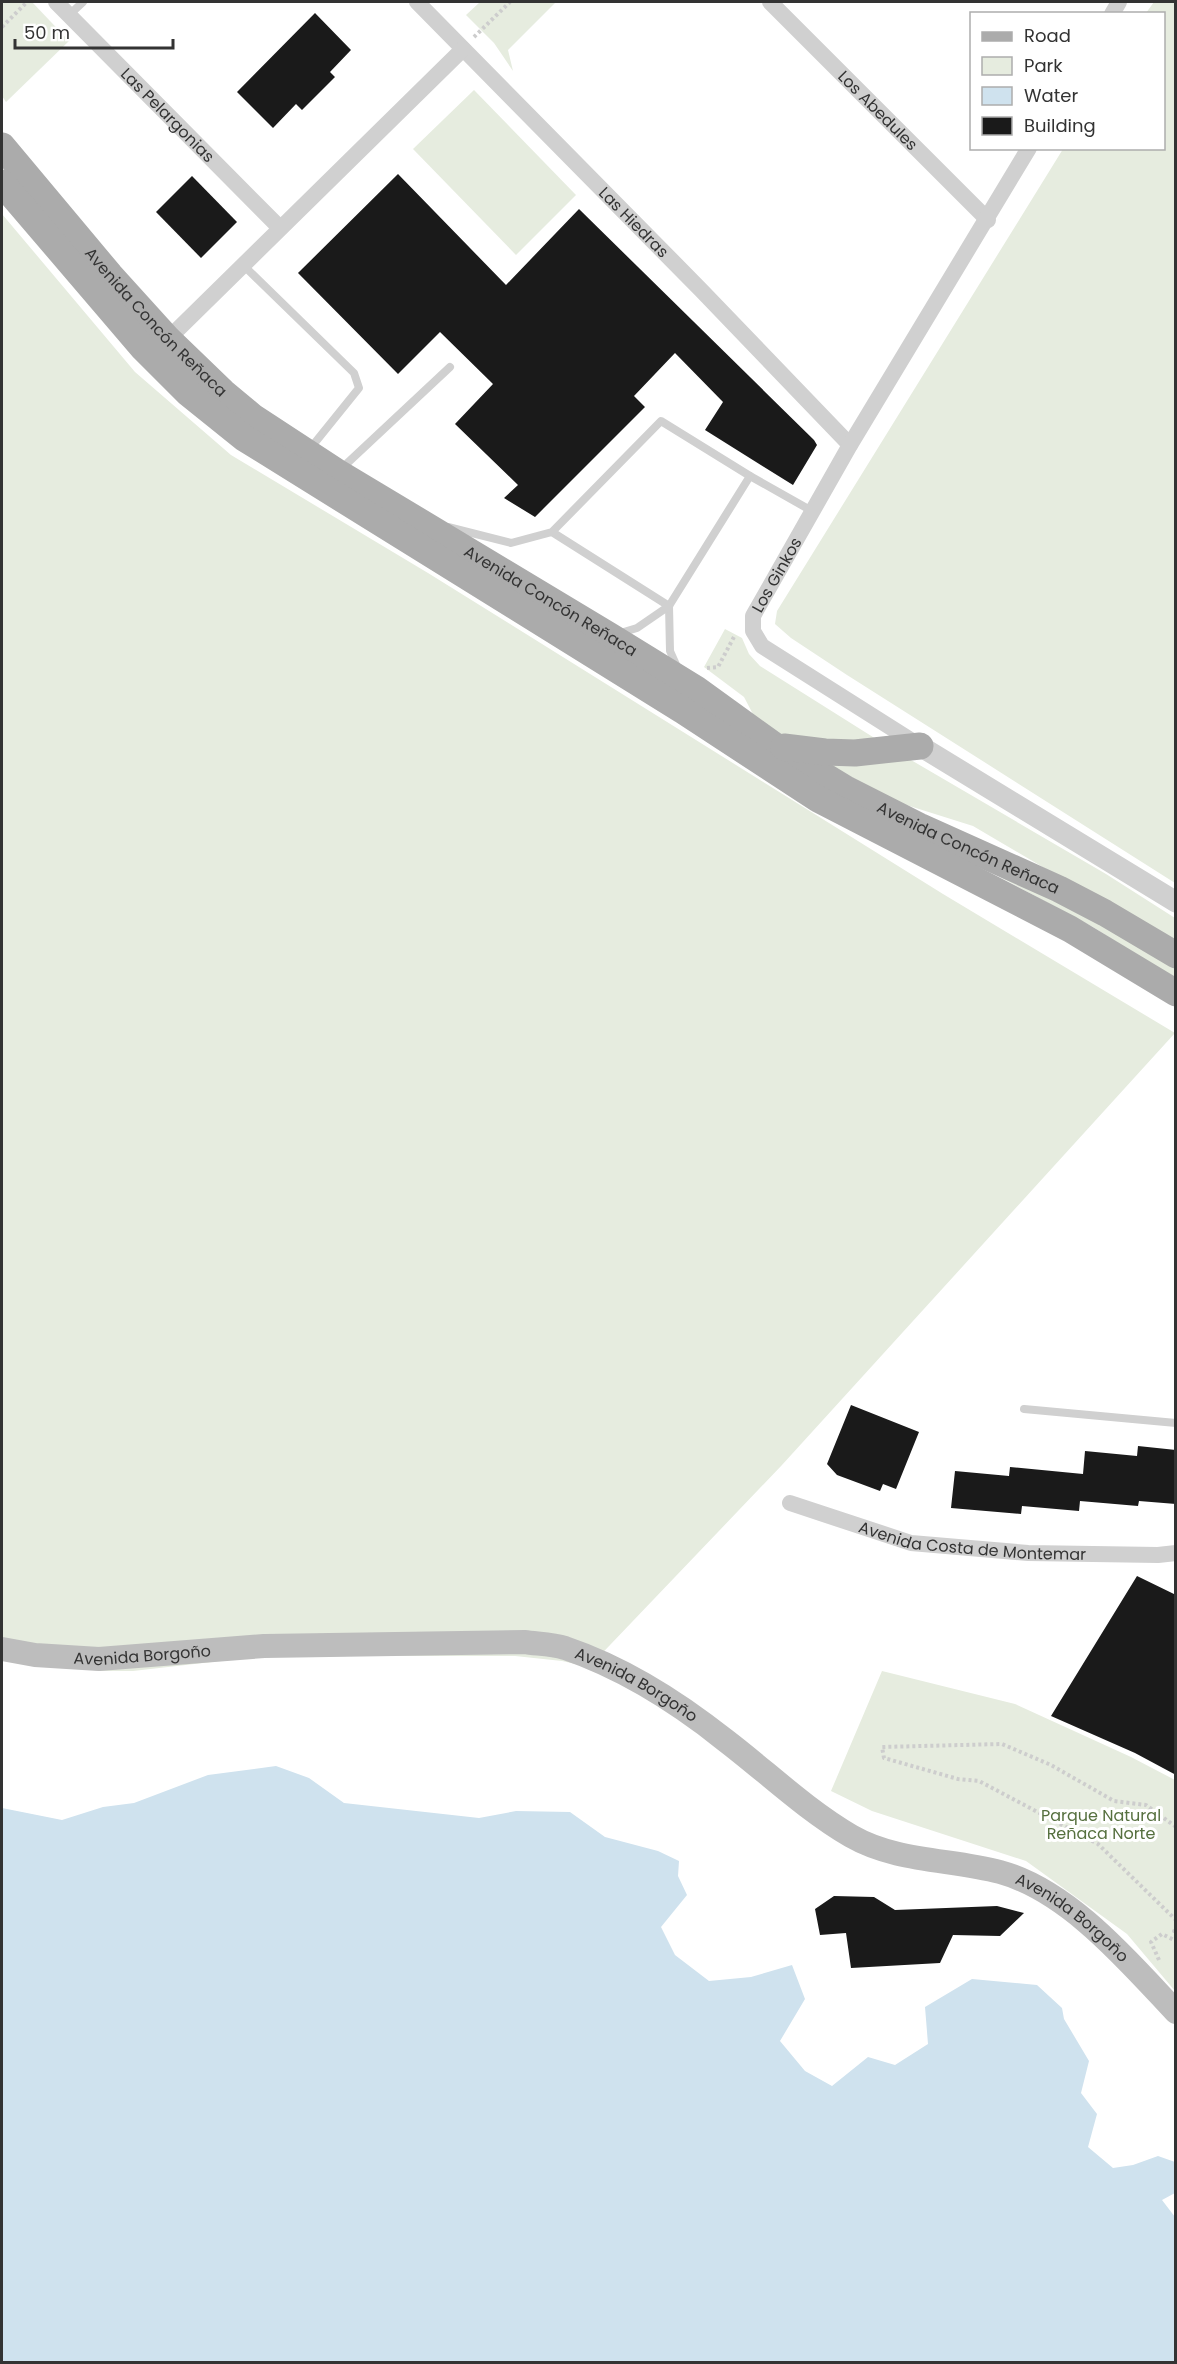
<svg xmlns="http://www.w3.org/2000/svg" width="1177" height="2364" font-family="Poppins,sans-serif">
<rect width="100%" height="100%" fill="#fff"/>
<g fill="#e6ecdf">
<path d="M2,2H32L69,41L6,102L2,96Z"/>
<path d="M480,2H556L508,50L513,71L494,43L466,15Z"/>
<path d="M1154,2H1176L1175,883L847,675L791,638L775,624L777,611L1063,149L1164,148V14L1146,13Z"/>
<path d="M474,90L576,195L516,255L413,149Z"/>
<path d="M2,214L135,372L231,455L428,573L943,894L1175,1033L782,1465L589,1667L562,1661L515,1656H265L133,1671H100L2,1657Z"/>
<path d="M725,629L742,638L749,654L760,666L884,744L794,743L755,718L744,697L704,667Z"/>
<path d="M911,760L1106,874L1175,918V945L973,826L900,803L823,762Z"/>
<path d="M998,876L1082,909L1175,966V979L1093,927Z"/>
<path d="M882,1671L1015,1704L1131,1757L1175,1780V1991L1127,1934L1026,1861L872,1811L831,1791Z"/>
</g>
<path fill="#cfe2ee" d="M276,1766L309,1778L344,1803L479,1818L516,1811L570,1812L605,1837L658,1851L679,1861L678,1876L687,1895L661,1927L675,1955L709,1981L751,1977L792,1965L805,1999L780,2041L805,2071L832,2086L868,2057L895,2065L928,2044L925,2007L972,1979L1037,1985L1062,2008L1064,2019L1089,2061L1081,2093L1097,2114L1088,2147L1113,2168L1133,2165L1158,2156L1175,2162V2193L1162,2200L1175,2217V2362H2V1808L62,1820L103,1807L134,1803L208,1775Z"/>
<g fill="#1a1a1a">
<path d="M315,13L351,50L330,72L335,77L302,110L296,104L273,128L237,92Z"/>
<path d="M398,174L506,285L579,209L814,440L817,445L793,485L705,430L723,402L675,353L634,396L645,407L535,517L504,498L518,485L455,424L493,384L440,332L398,374L298,273Z"/>
<path d="M192,176L237,222L201,258L156,212Z"/>
<path d="M851,1405L919,1432L896,1489L883,1484L880,1491L837,1475L827,1464Z"/>
<path d="M1138,1446L1176,1450V1504L1139,1501L1138,1506L1080,1501L1079,1511L1022,1506L1021,1514L951,1508L955,1471L1009,1476L1010,1467L1083,1474L1085,1451L1137,1456Z"/>
<path d="M1137,1576L1176,1595V1775L1135,1753L1051,1716Z"/>
<path d="M834,1896L874,1897L895,1910L997,1906L1024,1913L1000,1936L953,1935L940,1963L851,1968L846,1933L820,1935L815,1909Z"/>
</g>
<g fill="none" stroke-linecap="round" stroke-linejoin="round">
<g stroke="#cdcdcd" stroke-width="4" stroke-dasharray="3 3" stroke-linecap="butt">
<path d="M2,27L27,2"/>
<path d="M474,37L510,2"/>
<path d="M707,668L718,667L735,635"/>
<path d="M1176,1827L1146,1805L1114,1801L1051,1765L1002,1744L882,1747L884,1758L958,1779L979,1781L1098,1844L1176,1920"/>
<path d="M1176,1931H1174L1176,1934"/>
<path d="M1159,1960L1151,1942L1162,1934L1176,1941"/>
</g>
<g stroke="#d0d0d0" stroke-width="8">
<path d="M69,15L83,2"/>
<path d="M243,265L354,373L359,388L309,450"/>
<path d="M341,469L450,367"/>
<path d="M750,476L812,511"/>
<path d="M448,527L511,543L552,532L661,421L750,476L669,606L552,532"/>
<path d="M669,606L670,651L678,669"/>
<path d="M617,634L637,628L669,606"/>
<path d="M1024,1409L1176,1423"/>
</g>
<g stroke="#d0d0d0" stroke-width="16">
<path id="s1" d="M56,2L280,228"/>
<path id="s2" d="M417,2L701,290L850,445"/>
<path id="s3" d="M770,2L988,220"/>
<path d="M1112,14L1119,2"/>
<path d="M168,339L463,49"/>
<path id="s4" d="M920,746L762,646L753,631V616L850,445L1029,148"/>
<path id="s5" d="M790,1503L911,1543L1028,1553L1158,1555L1176,1553"/>
</g>
<path stroke="#d0d0d0" stroke-width="21" d="M920,746L1176,902"/>
<path stroke="#bdbdbd" stroke-width="24" id="s6" d="M2,1649L35,1655L99,1659L264,1646L524,1642C538,1644 552,1644 565,1648C624,1668 676,1701 725,1740C767,1772 805,1809 851,1836C896,1862 951,1859 1000,1872C1069,1891 1128,1961 1176,2012"/>
<g stroke="#ababab" stroke-width="27">
<path id="s7" d="M2,146L110,275L168,339L223,392L253,417L337,472L610,636L696,689L775,746L846,789L919,826L1059,889L1105,913L1176,955"/>
<path d="M2,183L143,348L188,393L244,438L682,710L818,799L1070,929L1176,993"/>
<path d="M784,747L825,752L855,753L920,746"/>
</g>
</g>
<g text-anchor="middle" dominant-baseline="central" stroke-width="6" stroke-linejoin="round" paint-order="stroke">
<g font-size="16" fill="#333" stroke="#fff">
<text stroke="none"><textPath href="#s3" startOffset="153">Los Abedules</textPath></text>
<text stroke="none"><textPath href="#s1" startOffset="159">Las Pelargonias</textPath></text>
<text stroke="none"><textPath href="#s2" startOffset="309">Las Hiedras</textPath></text>
<text stroke="none"><textPath href="#s7" startOffset="234">Avenida Concón Reñaca</textPath></text>
<text stroke="none"><textPath href="#s4" startOffset="267">Los Ginkos</textPath></text>
<text stroke="none"><textPath href="#s7" startOffset="720">Avenida Concón Reñaca</textPath></text>
<text stroke="none"><textPath href="#s7" startOffset="1206">Avenida Concón Reñaca</textPath></text>
<text stroke="none"><textPath href="#s5" startOffset="188">Avenida Costa de Montemar</textPath></text>
<text stroke="none"><textPath href="#s6" startOffset="141">Avenida Borgoño</textPath></text>
<text stroke="none"><textPath href="#s6" startOffset="645">Avenida Borgoño</textPath></text>
<text stroke="none"><textPath href="#s6" startOffset="1149">Avenida Borgoño</textPath></text>
</g>
<g font-size="16" fill="#56703f" stroke="#fff">
<text x="1101" y="1815">Parque Natural<tspan x="1101" dy="18">Reñaca Norte</tspan></text>
</g>
</g>
<rect width="1177" height="2364" fill="none" stroke="#333333" stroke-width="6"/>
<rect x="970" y="12" width="195" height="138" fill="#ffffff" stroke="#adadad" stroke-width="1.5"/>
<rect x="982" y="32" width="30" height="9" fill="#ababab" stroke="#adadad" stroke-width="1.5"/>
<text x="1024" y="42" font-size="18" fill="#333333">Road</text>
<rect x="982" y="57" width="30" height="18" fill="#e6ecdf" stroke="#adadad" stroke-width="1.5"/>
<text x="1024" y="72" font-size="18" fill="#333333">Park</text>
<rect x="982" y="87" width="30" height="18" fill="#cfe2ee" stroke="#adadad" stroke-width="1.5"/>
<text x="1024" y="102" font-size="18" fill="#333333">Water</text>
<rect x="982" y="117" width="30" height="18" fill="#1a1a1a" stroke="#adadad" stroke-width="1.5"/>
<text x="1024" y="132" font-size="18" fill="#333333">Building</text>
<path d="M15 39v9h158v-9" fill="none" stroke="#333333" stroke-width="3"/>
<text x="24" y="39" font-size="18" fill="#333333" stroke="#ffffff" stroke-width="4.5" paint-order="stroke">50 m</text>
</svg>
